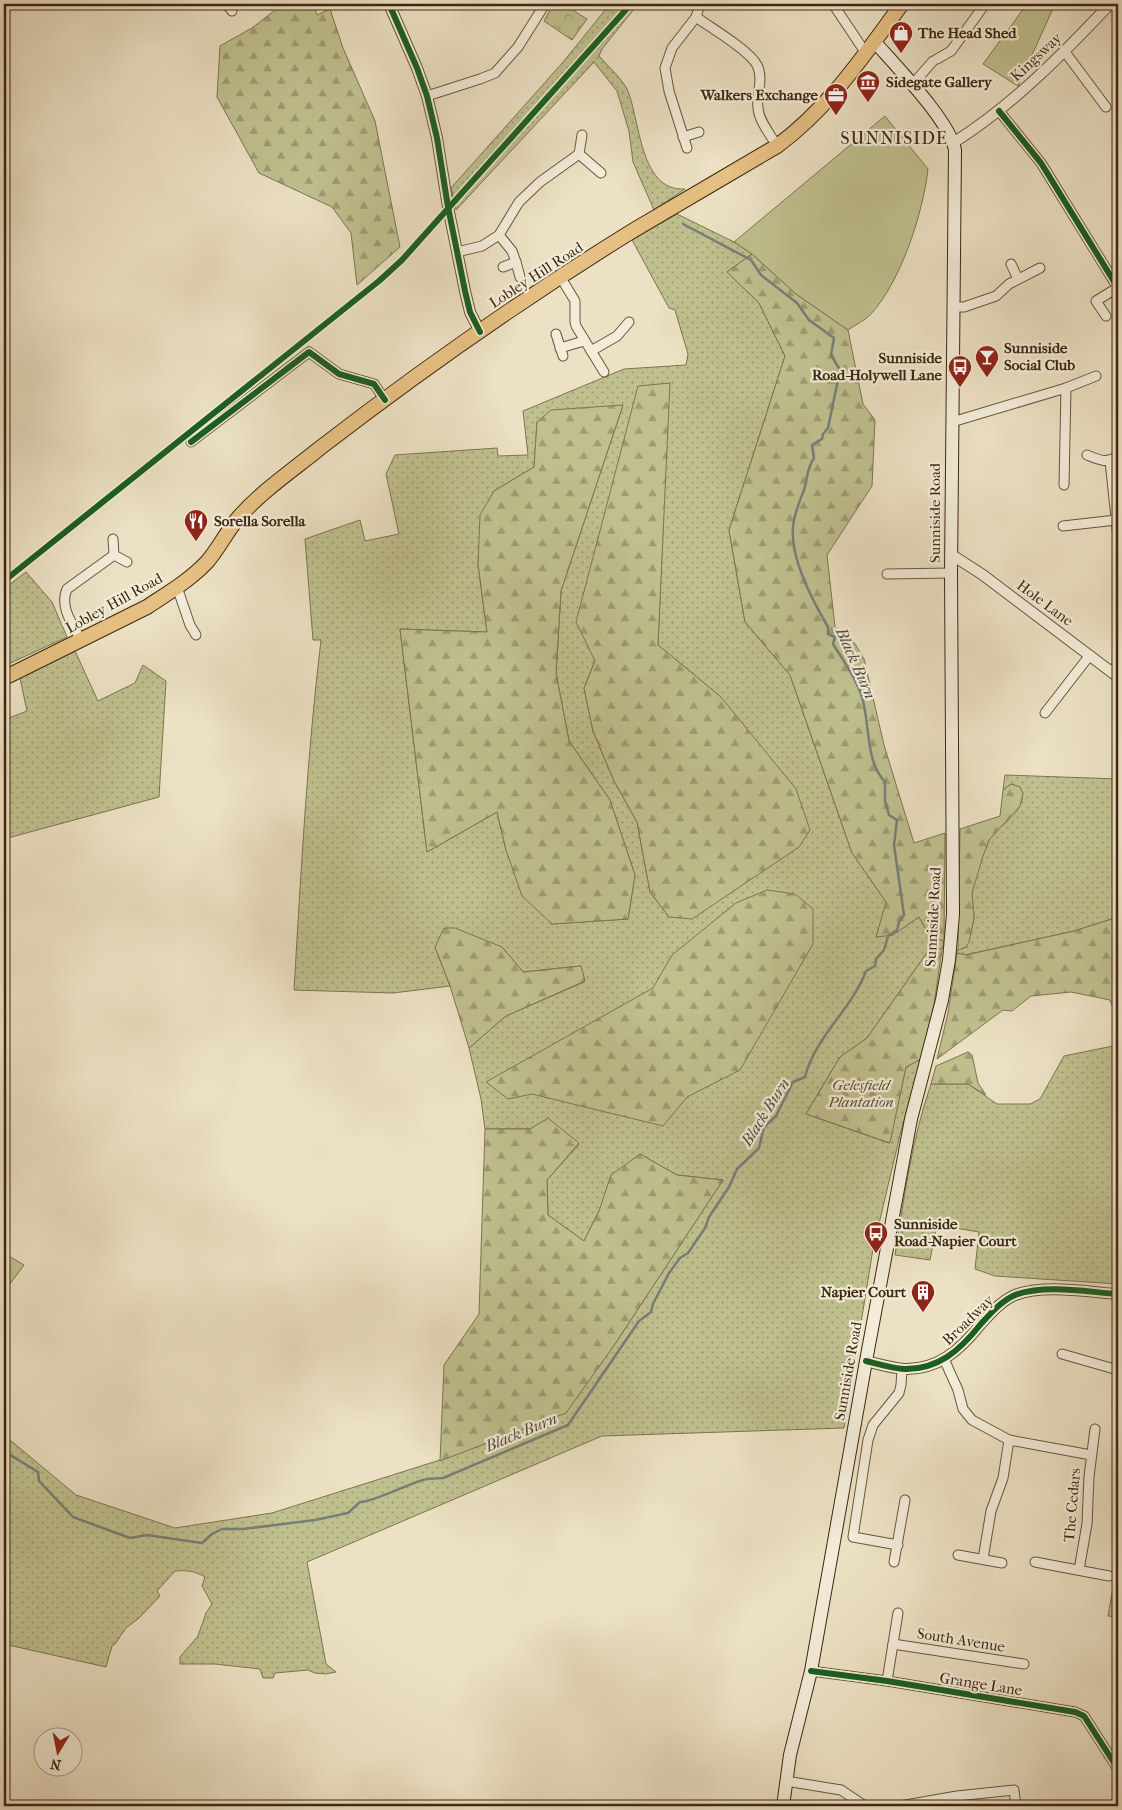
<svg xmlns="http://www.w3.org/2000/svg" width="1122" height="1810" font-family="'IM FELL French Canon',serif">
<defs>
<pattern id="grass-dots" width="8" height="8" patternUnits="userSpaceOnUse" patternTransform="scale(1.25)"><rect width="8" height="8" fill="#c0c08f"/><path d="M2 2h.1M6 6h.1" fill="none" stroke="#9d9c73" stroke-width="1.8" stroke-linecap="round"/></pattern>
<pattern id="forest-firs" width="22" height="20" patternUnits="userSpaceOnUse" patternTransform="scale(1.25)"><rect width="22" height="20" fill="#c0c08f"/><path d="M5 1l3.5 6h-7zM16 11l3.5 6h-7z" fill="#9d9c73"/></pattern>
<pattern id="park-crowns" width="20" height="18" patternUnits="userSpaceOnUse" patternTransform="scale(1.25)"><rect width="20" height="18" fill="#c0c08f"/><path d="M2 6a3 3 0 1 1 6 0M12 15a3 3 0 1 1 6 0" fill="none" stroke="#9d9c73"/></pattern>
</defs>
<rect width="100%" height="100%" fill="#ece1c4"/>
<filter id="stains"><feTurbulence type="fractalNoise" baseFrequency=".004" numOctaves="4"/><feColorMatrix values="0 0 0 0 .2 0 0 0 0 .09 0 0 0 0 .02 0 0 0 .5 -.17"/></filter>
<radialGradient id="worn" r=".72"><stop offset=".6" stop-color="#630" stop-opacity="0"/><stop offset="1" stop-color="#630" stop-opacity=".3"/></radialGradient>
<g fill="url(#grass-dots)" stroke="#7e7450" fill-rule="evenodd">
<path d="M610,4H638L602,49L599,56C607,65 622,79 627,89C640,117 639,192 685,189L654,210L633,162L629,131L617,91L594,62L456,210L451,188L564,61Z"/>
<path d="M677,214L734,242L752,254L727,272L759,303L785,356L729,530L745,622L790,675L852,853L886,902L893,935L919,917L930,937L944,941L942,949L931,947L867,1038L840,1057L806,1114L889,1143L906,1067L921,1059L900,1135L873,1249L844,1428L602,1436L307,1562L326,1664L336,1672L325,1674L315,1673L308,1670L275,1673L273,1678H263L260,1669L215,1664H180V1657L198,1636L206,1613L212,1604L202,1586L205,1577C195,1571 187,1570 175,1571L157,1591L160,1596L139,1618L126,1628L115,1644L112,1646L106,1667L4,1644V1435L76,1495L175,1528L272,1513L440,1460L566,1412L615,1344L723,1180L677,1175L640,1154L599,1211L584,1241L548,1215L547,1180L579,1144L530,1129H485L481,1099L469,1048L506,1016L584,982L581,966L523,972L502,947H435L450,986L393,993L294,990C301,873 307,756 321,640H313L305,539L360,520L365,541L399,534L386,474L395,455L497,448L498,456L528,455L523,411L624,369L686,365L688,354L675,310L669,308L632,240ZM669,383L658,645L721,697L669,917L650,892L637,822L614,781L593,731L584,688L595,661ZM623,405L561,591L556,673L569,741L610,800L635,875L628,919L551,924L506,850L497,812L427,852L400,629L487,632L478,564L494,491L534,467L537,422Z"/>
<path d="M26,572L52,602L67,637L4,666V589Z"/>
<path d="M75,651L98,701L135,683L143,665L166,681L159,797L4,839V720L27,711L20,678Z"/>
<path d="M1005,775L1118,779V917L1074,931L965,955L957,953L958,950L966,947C968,938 973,927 974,918C974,910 972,902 972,894C972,885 984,848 990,839C1001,822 1030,811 1020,787L1011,784L1003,790Z"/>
<path d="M1118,1045V1284L995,1276L975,1269L979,1232L937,1225L930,1260L895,1255C904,1197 912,1139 931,1084H968L997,1104H1030L1040,1099L1064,1056Z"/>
<path d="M1116,1570H1118V1617L1108,1616Z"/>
</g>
<g fill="url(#forest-firs)" stroke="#7e7450">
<path d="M283,4L286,9L292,4H313L317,15L330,9L343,48L375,121L400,247L357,285L351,233L332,207L259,173L217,97L220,46L252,28Z"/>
<path d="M752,254L796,294L848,330L863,404L875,420L872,486L827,555L835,627L852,639L864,659L884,745L914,843L945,833L944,941L930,937L919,917L893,935L876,937L886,902L852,853L790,675L745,622L729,530L785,356L759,303L727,272Z"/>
<path d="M670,383L658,645L721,697L796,789L810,830L799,847L692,919L669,917L650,892L637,822L614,781L593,731L584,688L595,661L576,622L638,386Z"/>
<path d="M623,405L561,591L556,673L569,741L610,800L635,875L628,919L552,924L522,896L506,850L497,812L427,852L400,629L487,632L478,564L480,515L494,491L534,467L537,422L551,410Z"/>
<path d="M1011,784L1020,787L1023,794L1020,806L989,840L983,856L972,893L974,918L969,942L966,947L958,950L960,829L1000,816L1003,790Z"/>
<path d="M767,890L795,894L813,909V944L740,1070L687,1097L663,1126L532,1094L508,1099L486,1082L653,988L672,955L736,903Z"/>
<path d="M1118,917V1020L1110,1000L1071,992L1031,996L1012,1011L1003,1010L937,1059L948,1013L957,953L966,955L1074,931Z"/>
<path d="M444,928H455L502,947L523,972L581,966L585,981L506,1016L469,1048L450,986L435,947Z"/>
<path d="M931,947L942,949L934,1005L921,1059L906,1067L890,1143L806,1114L840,1057L867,1038Z"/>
<path d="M968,1052L972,1055L978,1083L986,1095L968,1084H931L936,1066Z"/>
<path d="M548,1118L579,1143L547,1180L548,1215L584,1241L599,1211L611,1175L640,1154L677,1175L723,1180L615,1344L566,1413L440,1461L444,1365L479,1314L485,1129H530Z"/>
</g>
<g fill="url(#park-crowns)" stroke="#7e7450">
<path d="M556,4H563L587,19L572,40L544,21L550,10Z"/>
<path d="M4,1253L24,1265L4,1292Z"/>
</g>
<g fill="#c0c08f" stroke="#7e7450">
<path d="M1027,4H1055L1018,86L983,64Z"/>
<path d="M885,116L928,169C923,213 901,282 870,315C864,321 855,325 848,330L796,294L752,254L734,242Z"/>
</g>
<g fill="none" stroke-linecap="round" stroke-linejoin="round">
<path stroke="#777f79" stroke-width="2.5" d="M4,1448L7,1453L38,1472L39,1481L73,1517L130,1538L147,1535L202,1543L212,1534L222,1529H243L315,1520L348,1513L360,1502C371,1503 408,1484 423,1480C429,1478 436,1479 443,1478L568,1425L639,1321L651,1312L653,1304L669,1273L680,1258L688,1253L705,1228L709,1217L729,1187L737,1169L759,1148L764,1127L776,1116L793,1082L805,1077C815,1037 852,1009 866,971L875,966L876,959L884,950L888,936L897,930L899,922L904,915L894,845L897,820L889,815L885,801V782C864,759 871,723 861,694C855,676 843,660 833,644L835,637L828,634V627C812,600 790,559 793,527C794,514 799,503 804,490C808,478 806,470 814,458L812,445L822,439L823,434L828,428L840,370L831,355L834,338L809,320L797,303L761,275L751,260L683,224"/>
<g stroke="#68563d" stroke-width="11">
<g id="minor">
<path d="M228,4V6L232,11"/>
<path d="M833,4L865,52"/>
<path d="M696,17C711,28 749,50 757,65C764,79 756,94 758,108C759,121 770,134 777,146"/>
<path d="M1065,52L1106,107"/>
<path d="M937,59L951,51L985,4"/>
<path d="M912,85L933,61"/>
<path d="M427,96L480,79L495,73L518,47L545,4"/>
<path d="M999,111L1041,163L1118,288"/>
<path d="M582,135L579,154L601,173"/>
<path d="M683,137L699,132"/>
<path d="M687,148L669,91L665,68L672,48L696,17L700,4"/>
<path d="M499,235L512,251L516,262"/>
<path d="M457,252L482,246L499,235L519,202L540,182L579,154"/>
<path d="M1011,264L1018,279"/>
<path d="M503,267L516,262L520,277"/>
<path d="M561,278L575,301V322L576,326L604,372"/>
<path d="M955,307H964L996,296L1009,284L1040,268"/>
<path d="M1106,316L1096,301L1117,288"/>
<path d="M556,334L563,356"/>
<path d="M560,348L584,341"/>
<path d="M591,351L617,336L629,322"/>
<path d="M952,422L1066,388L1096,376"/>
<path d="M191,442L309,352L339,374L374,384L385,400"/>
<path d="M1087,455C1099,460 1107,464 1118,456"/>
<path d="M1110,461L1118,537"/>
<path d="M1064,485L1066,388"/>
<path d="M1063,526L1116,520"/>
<path d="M113,539L114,555L127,562"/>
<path d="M887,574L951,573"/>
<path d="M177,587L190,625L196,635"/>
<path d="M81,640C73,625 59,607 67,589L114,555"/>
<path d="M1112,672L1118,663"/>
<path d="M1045,713L1090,655"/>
<path d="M1062,1354L1118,1370"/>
<path d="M944,1359L958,1390L963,1409L972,1420L1009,1440L1091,1455"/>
<path d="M898,1545L853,1537L868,1440L873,1425L899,1393L901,1385L902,1369"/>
<path d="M958,1555L1002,1563"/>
<path d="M983,1559L991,1511L1003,1478L1009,1440"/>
<path d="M894,1562L905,1500"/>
<path d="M1035,1562L1109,1576"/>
<path d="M1079,1570L1087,1524L1089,1477L1095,1429"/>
<path d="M893,1644L1024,1664"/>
<path d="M811,1671L887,1681L1075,1712L1084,1716L1118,1769"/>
<path d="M887,1681L898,1613"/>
<path d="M786,1781L841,1790L865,1806"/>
<path d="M900,1806L957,1796L1014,1790L1016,1806"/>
</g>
</g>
<g stroke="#68563d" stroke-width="12">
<g id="tertiary">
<path d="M389,4L417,68L427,96L437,138L448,207L465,291L470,312L480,332"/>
<path d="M953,143C1013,105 1062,55 1110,4"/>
<path d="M952,555L983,575L1118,677"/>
<path d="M866,1361C878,1364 891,1368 904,1369C938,1370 960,1350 980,1325C990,1314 1001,1301 1015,1295C1045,1284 1087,1292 1118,1294"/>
</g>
</g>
<g stroke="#3c2710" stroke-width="14">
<path id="secondary" d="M783,1806L790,1755L811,1671L866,1361L911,1119L942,1000L949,960L953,914L951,573L955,150C950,121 895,65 874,41"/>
</g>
<g stroke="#3c2710" stroke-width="16">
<path id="trunk" d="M4,678L147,607C168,593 190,580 207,562C219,548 227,531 239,517C262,491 293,470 320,448C420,371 527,296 634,230C682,202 729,174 777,146C829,108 864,55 902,4"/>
</g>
<use href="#minor" stroke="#f3ecd9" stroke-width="9"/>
<use href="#tertiary" stroke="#f3ecd9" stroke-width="10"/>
<use href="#secondary" stroke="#f3ecd9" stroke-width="12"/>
<use href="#trunk" stroke="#e6c082" stroke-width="14"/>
<g stroke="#f3ecd9" stroke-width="9">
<g id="cycleway">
<path d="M389,4L417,68L427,96L437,138L448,207L465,291L470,312L480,332"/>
<path d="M999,111L1041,163L1118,288"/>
<path d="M191,442L309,352L339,374L374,384L385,400"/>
<path d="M4,581L379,281L402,260L631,4"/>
<path d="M866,1361C878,1364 891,1368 904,1369C938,1370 960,1350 980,1325C990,1314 1001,1301 1015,1295C1045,1284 1087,1292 1118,1294"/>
<path d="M811,1671L887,1681L1075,1712L1084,1716L1118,1769"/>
</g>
</g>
<use href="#cycleway" stroke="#1b5e20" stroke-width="6"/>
</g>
<defs>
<g id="shop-pin" transform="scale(1.25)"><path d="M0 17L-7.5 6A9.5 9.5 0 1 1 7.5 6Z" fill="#8f2418" stroke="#f3ecd9"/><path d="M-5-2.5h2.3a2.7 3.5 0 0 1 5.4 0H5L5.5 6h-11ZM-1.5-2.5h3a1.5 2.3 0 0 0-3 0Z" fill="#fff"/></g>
<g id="museum-pin" transform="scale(1.25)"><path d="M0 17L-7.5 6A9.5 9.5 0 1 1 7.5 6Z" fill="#8f2418" stroke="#f3ecd9"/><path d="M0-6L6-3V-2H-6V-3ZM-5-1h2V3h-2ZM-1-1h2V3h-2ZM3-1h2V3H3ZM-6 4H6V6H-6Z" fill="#fff"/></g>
<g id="office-pin" transform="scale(1.25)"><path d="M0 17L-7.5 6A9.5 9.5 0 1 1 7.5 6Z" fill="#8f2418" stroke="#f3ecd9"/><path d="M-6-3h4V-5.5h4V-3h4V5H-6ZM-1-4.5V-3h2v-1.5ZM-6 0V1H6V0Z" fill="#fff"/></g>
<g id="bar-pin" transform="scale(1.25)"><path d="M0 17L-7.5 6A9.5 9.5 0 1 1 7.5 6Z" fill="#8f2418" stroke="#f3ecd9"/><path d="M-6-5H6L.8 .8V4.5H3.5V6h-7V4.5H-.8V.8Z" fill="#fff"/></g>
<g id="bus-pin" transform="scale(1.25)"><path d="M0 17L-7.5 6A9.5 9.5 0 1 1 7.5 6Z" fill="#8f2418" stroke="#f3ecd9"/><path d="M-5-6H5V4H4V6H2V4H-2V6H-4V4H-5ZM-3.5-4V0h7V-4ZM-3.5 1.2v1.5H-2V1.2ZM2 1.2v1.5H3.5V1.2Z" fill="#fff"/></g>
<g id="restaurant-pin" transform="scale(1.25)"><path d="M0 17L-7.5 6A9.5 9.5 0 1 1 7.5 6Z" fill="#8f2418" stroke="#f3ecd9"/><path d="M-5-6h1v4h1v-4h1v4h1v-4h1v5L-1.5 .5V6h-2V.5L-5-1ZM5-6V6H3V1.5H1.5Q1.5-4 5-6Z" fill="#fff"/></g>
<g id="building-pin" transform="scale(1.25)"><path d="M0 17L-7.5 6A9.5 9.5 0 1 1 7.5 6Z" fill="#8f2418" stroke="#f3ecd9"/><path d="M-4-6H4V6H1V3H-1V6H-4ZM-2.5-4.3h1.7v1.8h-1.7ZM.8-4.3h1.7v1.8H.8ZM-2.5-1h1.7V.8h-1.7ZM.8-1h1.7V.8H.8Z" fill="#fff"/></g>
</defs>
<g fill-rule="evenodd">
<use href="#shop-pin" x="901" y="33"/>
<use href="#museum-pin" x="868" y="82"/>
<use href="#office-pin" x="836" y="95"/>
<use href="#bar-pin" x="987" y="357"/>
<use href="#bus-pin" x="960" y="367"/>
<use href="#restaurant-pin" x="196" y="521"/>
<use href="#bus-pin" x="876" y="1233"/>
<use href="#building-pin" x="923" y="1292"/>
</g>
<g text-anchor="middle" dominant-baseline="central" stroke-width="4.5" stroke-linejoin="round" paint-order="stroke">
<g font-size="15" font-weight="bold" fill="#3c2710" stroke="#f3ecd9" text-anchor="start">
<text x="918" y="33">The Head Shed</text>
<text x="886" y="82">Sidegate Gallery</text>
<text x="818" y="95" text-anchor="end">Walkers Exchange</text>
<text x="1004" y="348">Sunniside<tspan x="1004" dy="17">Social Club</tspan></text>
<text x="942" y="358" text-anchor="end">Sunniside<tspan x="942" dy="17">Road-Holywell Lane</tspan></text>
<text x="214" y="521">Sorella Sorella</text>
<text x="894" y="1224">Sunniside<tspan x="894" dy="17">Road-Napier Court</tspan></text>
<text x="906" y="1292" text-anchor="end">Napier Court</text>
</g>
<g font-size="15" fill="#3c2710" stroke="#f3ecd9">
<text transform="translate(1036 57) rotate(-43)">Kingsway</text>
<text transform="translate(536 275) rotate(-33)">Lobley Hill Road</text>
<text transform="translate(935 513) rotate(-90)">Sunniside Road</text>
<text transform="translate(114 603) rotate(-29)">Lobley Hill Road</text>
<text transform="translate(1045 603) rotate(37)">Hole Lane</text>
<text transform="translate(933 917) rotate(-87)">Sunniside Road</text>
<text transform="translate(968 1320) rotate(-44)">Broadway</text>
<text transform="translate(848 1371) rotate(-80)">Sunniside Road</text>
<text transform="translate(1072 1505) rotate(-85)">The Cedars</text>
<text transform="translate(961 1640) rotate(9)">South Avenue</text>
<text transform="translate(981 1684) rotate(9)">Grange Lane</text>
</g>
<g font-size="15" font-style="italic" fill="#5d4d30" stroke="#f3ecd9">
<text x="861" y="1085">Gelesfield<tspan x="861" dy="17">Plantation</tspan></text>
</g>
<g font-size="16" font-style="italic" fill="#554c3c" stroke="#f3ecd9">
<text transform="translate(856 663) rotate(66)">Black Burn</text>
<text transform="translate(765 1112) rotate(-58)">Black Burn</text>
<text transform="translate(521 1432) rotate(-23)">Black Burn</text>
</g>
<g font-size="18" letter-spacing="1" fill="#3c2710" stroke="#f3ecd9">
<text x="894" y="138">SUNNISIDE</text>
</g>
</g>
<rect width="1122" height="1810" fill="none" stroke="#ece1c4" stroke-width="20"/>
<rect x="5" y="5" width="1112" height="1800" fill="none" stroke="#3c2710" stroke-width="2.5"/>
<rect x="10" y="10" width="1102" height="1790" fill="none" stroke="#3c2710"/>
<g transform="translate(58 1752) rotate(190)"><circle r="24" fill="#f3ecd9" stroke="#aa9d89"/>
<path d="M0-4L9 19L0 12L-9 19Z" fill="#8f2418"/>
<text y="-8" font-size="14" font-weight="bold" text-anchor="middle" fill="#3c2710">N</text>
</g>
<rect width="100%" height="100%" filter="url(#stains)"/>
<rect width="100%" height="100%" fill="url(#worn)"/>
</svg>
